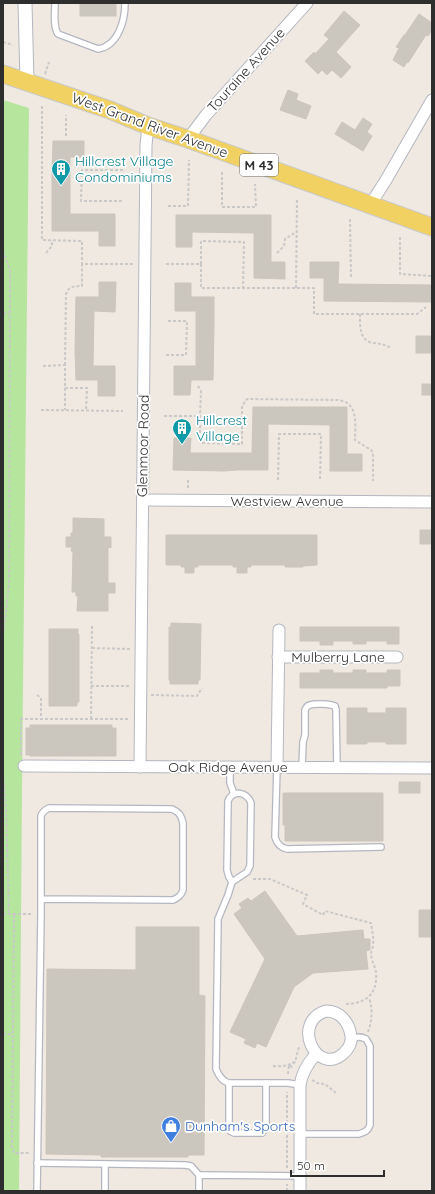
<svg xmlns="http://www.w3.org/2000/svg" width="435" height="1194" font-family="Quicksand,sans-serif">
<rect width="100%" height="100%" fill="#efe9e1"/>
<path fill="#b6e59e" d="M3,100L29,108L22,785L19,1191H3Z"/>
<g fill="#cbc7bf" stroke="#cbc5ba">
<rect x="80" y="3" width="36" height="13"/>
<path d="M344,11L360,25L336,52L351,67L341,78L332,70L327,75L322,70L318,74L305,61L314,52L315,54L329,39L324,35Z"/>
<path d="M419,14L432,23V30L428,36L426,35L408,63L407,62L404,67L393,60L399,48L396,47L404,35H405Z"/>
<path d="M288,90L298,94L296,100L311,106L306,119L280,110Z"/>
<path d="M363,118L372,124L367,132L372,136L363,151L335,134L342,122L355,130Z"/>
<path d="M53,141H84V157H70V214H115V246H99V231H52V173Z"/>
<path d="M176,215H271V262H285V279L254,278V233L192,232V247H176Z"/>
<path d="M310,262H339L338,284L432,285V302L324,301V278H310Z"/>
<path d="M99,282H116L115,312L94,311L93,366H115V396H98V380H76L75,351L76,297H99Z"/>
<path d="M175,283H191V297H214V325L213,380H191L190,395H174V366H196V311H175Z"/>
<rect x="416" y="336" width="15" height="17"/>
<rect x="422" y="384" width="10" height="11"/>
<path d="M253,407H347V454H362V471H330V425L268,424V470H237L224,471L173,470L174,438H191L190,453H252Z"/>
<path d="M73,518L104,519V537H111V548L108,547V583H115V593H108V611H77L78,596H76V592H72L73,551H71L72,547H66V537H71V533H73Z"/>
<rect x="420" y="530" width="12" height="14"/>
<path d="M166,535H317V565L303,566V567H285V565H251V567H247V573H237V567H233V565H198V567H194V573H185V567H181V565H166Z"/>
<path d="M171,623L201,624L200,680H198V684H170V680H169V627H171Z"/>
<path d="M300,627H399V644H387V641H366V644H353V641H333V645H320V641H300Z"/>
<path d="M49,629H78V634H79V702H77V706H49Z"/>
<path d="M320,670H333V673H353V670H366V673H387V670H400V686H387V688H300V673H320Z"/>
<path d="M347,708H367V713H386V708H406V744H386V742H367V744H347Z"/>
<path d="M30,725H112V728H116V756H30V755H26V728H30Z"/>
<rect x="399" y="782" width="21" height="11"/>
<path d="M283,793H383V841H285V825H283Z"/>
<path d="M265,891L297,936L363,930L364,939H370V950L366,951L368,969L313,973L294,987L266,1047L257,1043L255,1048L244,1043L246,1039L230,1032L265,959L234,914L242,908L239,904L248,898L251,901Z"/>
<path d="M419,910H431L432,937H419Z"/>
<path d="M136,927H199V995L205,996L204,1155H188V1157H101V1155L46,1154L47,969L136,970Z"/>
</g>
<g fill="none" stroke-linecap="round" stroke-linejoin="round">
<g stroke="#b4b7c1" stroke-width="8">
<g id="service">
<path d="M55,3C55,12 53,27 58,34L98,49C118,46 125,21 125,3"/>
<path d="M230,767V783L234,794"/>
<path d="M277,767L275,837C277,844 280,847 287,849L381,847"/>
<path d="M302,767L303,742L305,735V710C307,707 306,706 310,705C315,703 330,704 335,706L336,710L337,767"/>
<path d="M232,882L229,877L227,870L228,801C233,789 247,792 251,803L250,866L247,872L232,882L228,895L218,919L216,1069C219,1076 222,1081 229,1083H288L300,1085"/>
<path d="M229,1083V1127L230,1131L234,1133H262L266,1128V1083"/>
<path d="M300,1134H359C365,1132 368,1131 370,1125V1046L366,1039C360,1036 356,1036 352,1041"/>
<path d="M37,1163L185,1165L191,1166L199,1175"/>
<path d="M105,1164V1191"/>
<path d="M37,1191L41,914V816C42,812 45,810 49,808L172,809C179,812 181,815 183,823V890C181,896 178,898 173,900L41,899"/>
<path d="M199,1191V1175L300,1176"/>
</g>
</g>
<g stroke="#b4b7c1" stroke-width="13">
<g id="minor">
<path d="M188,139L206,115L307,3"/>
<path d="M370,205L386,180L432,100"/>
<path d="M143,500L432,502"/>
<path d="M278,657H397"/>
<path d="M24,766L432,768"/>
<path d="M140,767L146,145L148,126"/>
<path d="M277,767L279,630"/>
<path d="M326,1011C340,1011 349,1022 351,1036C352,1043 349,1048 344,1053C317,1078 290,1022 326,1011Z"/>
<path d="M300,1191V1085C302,1072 308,1063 316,1054"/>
</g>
</g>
<g stroke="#b4b7c1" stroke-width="15">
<path id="tertiary" d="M25,3L27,82"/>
</g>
<g stroke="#c9c9c9" stroke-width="19">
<path id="primary" d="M3,74L110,110L148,126L188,139L432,227"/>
</g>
<g stroke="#c9c9c9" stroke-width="2" stroke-dasharray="3 2" stroke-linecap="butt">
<path d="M3,42L13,45"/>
<path d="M45,74L49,62"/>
<path d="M42,106V240L82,241V264H134"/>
<path d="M66,136V115"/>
<path d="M222,172V207H256L255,184"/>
<path d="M122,201H81L82,170H123"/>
<path d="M168,206H188L189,160"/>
<path d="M350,219L351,277"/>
<path d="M400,237V274L432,276"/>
<path d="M3,251L10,270L9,584L3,638"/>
<path d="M46,253L52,246V240"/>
<path d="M277,253L284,246L285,239L296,232"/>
<path d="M166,264H201V241L244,242L243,287"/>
<path d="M201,264V288H314V314H417L426,307"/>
<path d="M296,288L297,199"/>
<path d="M3,314L9,312"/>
<path d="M360,314C360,325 359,341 373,343C382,344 383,344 391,348"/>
<path d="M166,355H186L187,321H166"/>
<path d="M65,365L66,294C69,286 74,286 82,286V264"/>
<path d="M43,366L65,365V410"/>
<path d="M198,386L201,391L200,416"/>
<path d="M65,388H87L86,411"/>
<path d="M41,410L123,411"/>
<path d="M164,416H200V443L242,444V406L247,399L338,400C341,401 345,401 347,403C358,410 355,429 355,440L371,450L373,453V481"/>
<path d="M188,480V489"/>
<path d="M278,480L279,434H321L320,481"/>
<path d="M92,648L130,649"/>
<path d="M91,686H130"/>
<path d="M37,695L41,698V719"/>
<path d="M151,695L197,696L202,688"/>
<path d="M91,719L92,624"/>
<path d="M21,755V719H129"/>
<path d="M3,774L6,809L9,915"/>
<path d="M253,879H270L307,895L303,904L323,915L325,911L371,923C372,930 374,938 373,945C373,948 371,951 371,954C371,960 375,966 376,972C378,995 365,1004 344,1004"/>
<path d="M3,914H32"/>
<path d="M14,915L12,1147L14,1153H30"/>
<path d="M368,1032C372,1022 373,1008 369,998"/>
<path d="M3,1034H13"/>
<path d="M273,1066C281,1067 287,1066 295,1062L299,1047"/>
<path d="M288,1074L289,1065L293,1068"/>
<path d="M312,1080L317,1083L325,1084L336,1093"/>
<path d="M287,1168V1092"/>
<path d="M287,1191V1184"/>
</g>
<use href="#service" stroke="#fff" stroke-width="5.5"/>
<use href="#minor" stroke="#fff" stroke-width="11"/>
<use href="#tertiary" stroke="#fff" stroke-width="13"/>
<use href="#primary" stroke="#f2d163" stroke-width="17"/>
</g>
<defs>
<g id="building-pin" transform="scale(1)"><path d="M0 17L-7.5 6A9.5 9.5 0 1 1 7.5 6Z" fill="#0f9aa8" stroke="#fff"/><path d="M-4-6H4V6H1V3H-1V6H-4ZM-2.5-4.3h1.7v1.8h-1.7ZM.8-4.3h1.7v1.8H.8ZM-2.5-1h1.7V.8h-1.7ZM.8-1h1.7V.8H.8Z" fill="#fff"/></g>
<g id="shop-pin" transform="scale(1)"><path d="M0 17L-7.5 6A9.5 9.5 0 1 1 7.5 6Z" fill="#3f7fe0" stroke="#fff"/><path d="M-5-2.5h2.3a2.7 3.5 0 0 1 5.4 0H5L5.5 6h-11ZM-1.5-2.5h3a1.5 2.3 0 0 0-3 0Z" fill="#fff"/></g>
</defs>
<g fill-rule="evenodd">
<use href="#building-pin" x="61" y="169"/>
<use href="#building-pin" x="182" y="428"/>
<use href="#shop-pin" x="171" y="1126"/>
</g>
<g text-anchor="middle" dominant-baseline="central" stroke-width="3.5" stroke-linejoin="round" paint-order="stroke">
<rect fill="#fff" stroke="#6d6d6d" stroke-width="1" x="240" y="154" width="38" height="22" rx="3"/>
<g font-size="13" font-weight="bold" fill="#2e2e2e">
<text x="259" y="165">M 43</text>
</g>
<g font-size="14" fill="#2e2e2e" stroke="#fff">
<text transform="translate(246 70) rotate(-48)">Touraine Avenue</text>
<text transform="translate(150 125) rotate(20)">West Grand River Avenue</text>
<text transform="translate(143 446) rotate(-89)">Glenmoor Road</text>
<text x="287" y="501">Westview Avenue</text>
<text x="338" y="657">Mulberry Lane</text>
<text x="228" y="767">Oak Ridge Avenue</text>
</g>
<g font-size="14" fill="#0d838f" stroke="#fff" text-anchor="start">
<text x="75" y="161">Hillcrest Village<tspan x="75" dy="16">Condominiums</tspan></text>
<text x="196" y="420">Hillcrest<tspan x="196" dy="16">Village</tspan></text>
</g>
<g font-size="14" fill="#366cbe" stroke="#fff" text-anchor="start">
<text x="185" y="1126">Dunham's Sports</text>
</g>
</g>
<rect width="435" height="1194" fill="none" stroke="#2e2e2e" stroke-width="8"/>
<path d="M291 1170v6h93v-6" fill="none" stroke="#2e2e2e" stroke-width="2"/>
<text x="297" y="1170" font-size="12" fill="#2e2e2e" stroke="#ffffff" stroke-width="3" paint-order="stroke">50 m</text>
</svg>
